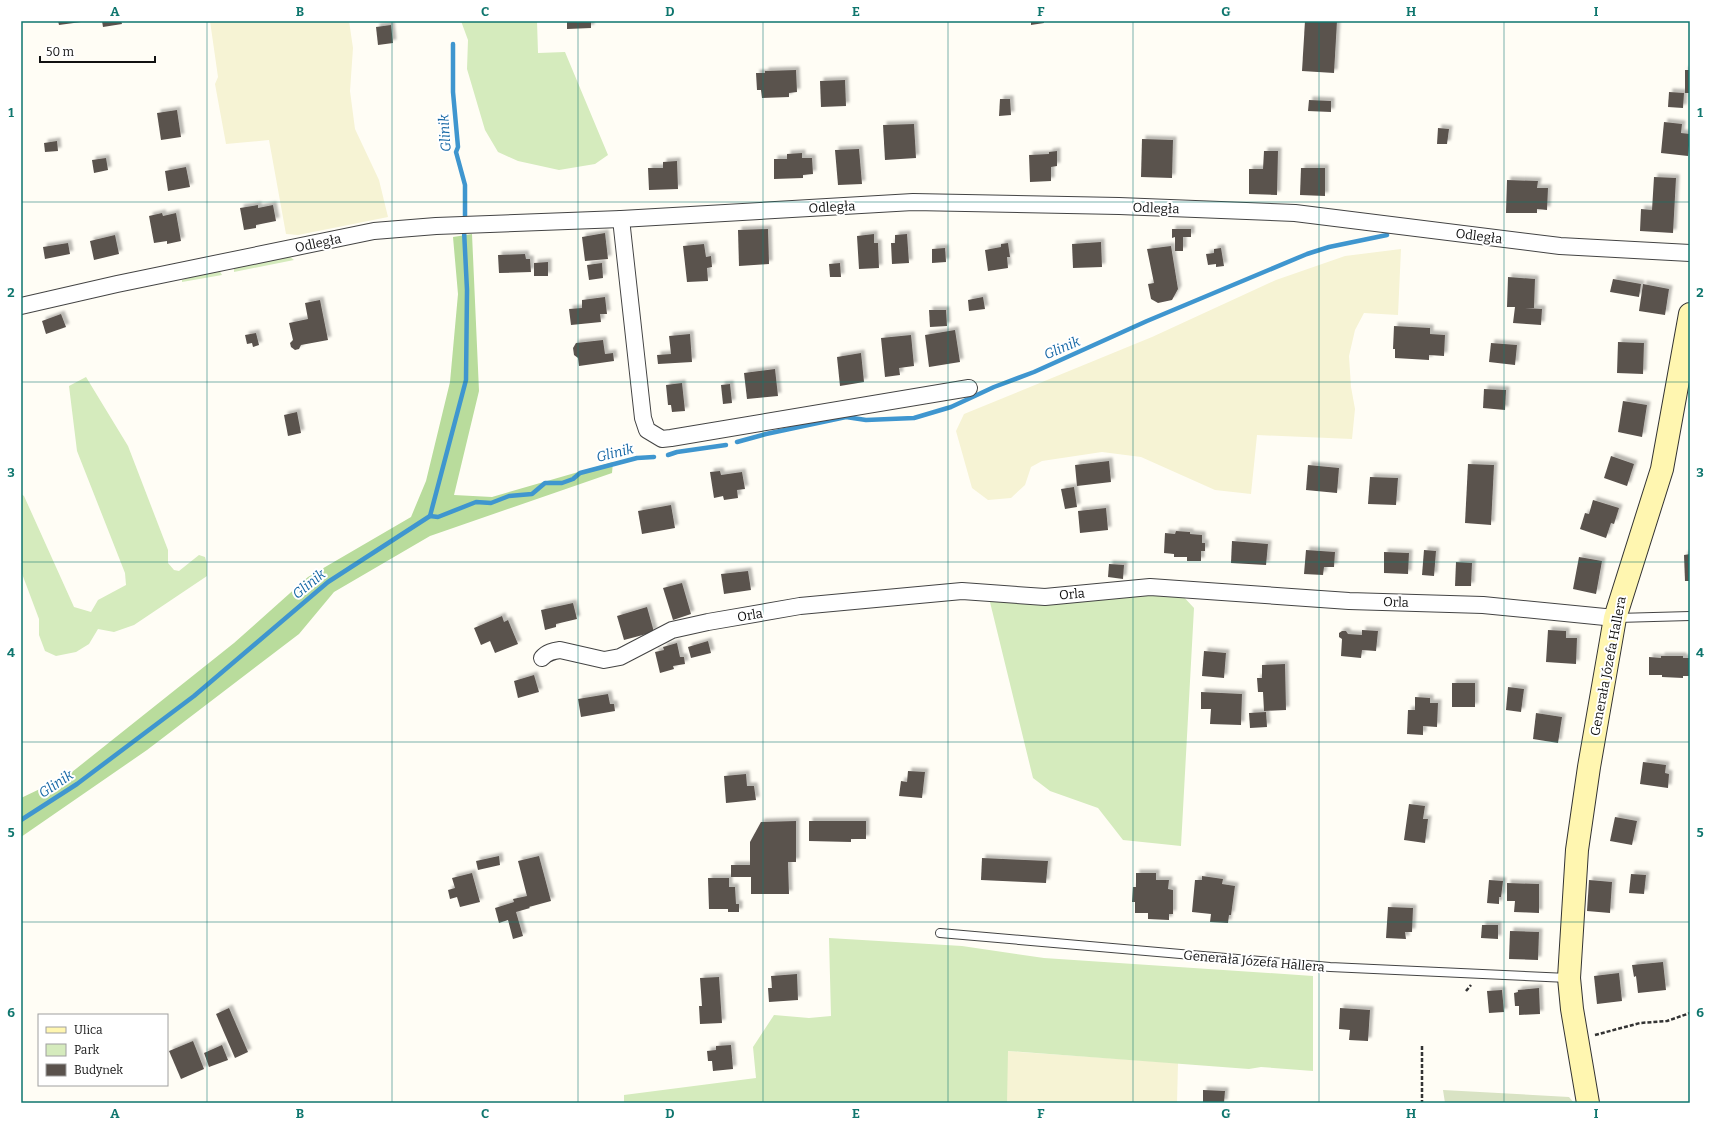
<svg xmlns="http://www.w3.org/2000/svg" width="1711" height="1124" font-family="Bitter,serif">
<defs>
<filter id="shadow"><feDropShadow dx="3.5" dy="-3.5" stdDeviation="1" flood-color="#0004"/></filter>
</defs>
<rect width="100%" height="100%" fill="#fffdf5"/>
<g fill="#f6f3d4">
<path d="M210,21H349L353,48L350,91L355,129L379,180L388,217L298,235L286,234L269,140L226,144L215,84L218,77Z"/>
<path d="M1401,249L1398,315L1364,313L1355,330L1349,356L1351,387L1355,409L1352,439L1257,435L1251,494L1215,490L1141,457L1102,452L1042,461L1031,467L1025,485L1011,498L988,500L972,488L956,431L964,414L1152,337L1276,280L1345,256Z"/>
<path d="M1007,1051L1178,1063L1177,1103H1007Z"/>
</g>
<g fill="#d5ebbd">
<path d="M461,21H537L538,53L565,52L608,155L595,164L559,170L518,161L498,152L485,130L467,69L468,40Z"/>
<path d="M285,253L294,260L234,272V263Z"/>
<path d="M218,268L222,275L182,282V280C195,277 205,271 218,268Z"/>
<path d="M86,377L128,446L168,550V563L174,570L179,571L199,555L205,557L207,564V576L134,625L114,632L98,629L89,644L76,652L56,656L45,651L39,635V619L21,571V494L24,496L74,607L91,612L98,600L126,585L125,573L77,451L69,386Z"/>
<path d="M1128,594H1181L1194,608L1181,846L1123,840L1098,808L1050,791L1033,778L989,598Z"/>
<path d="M829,938L962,946L1044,958L1313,976V1071L1261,1067L1249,1069L1008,1051L1007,1103H624V1095L756,1078L753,1047L774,1015L809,1018L831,1016Z"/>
</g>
<path fill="#b9dc9c" d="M472,234L479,391L454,495L492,497L613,462L612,473L430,536L334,592L299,634L147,750L21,837V798L67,776L234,643L308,577L411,517L426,481L450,382L458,294L453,237Z"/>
<path fill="#d9e3c4" d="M1443,1090L1569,1097L1574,1103H1445Z"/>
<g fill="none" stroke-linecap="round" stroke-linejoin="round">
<g stroke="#3f96cf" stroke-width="4.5">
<path d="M453,44V92L458,147L456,152L465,185V219"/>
<path d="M737,442L766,434L846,417L866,420L914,418L951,407L994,387L1034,372L1147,321L1307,254L1329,247L1387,235"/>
<path d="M668,455L677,452L726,445"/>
<path d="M430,516L466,380L467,290L464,230"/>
<path d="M21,820L77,784L194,696L328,582L430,516L438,517L476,502L491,503L509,496L532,494L545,483H562L573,479L580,473L637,458L654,457"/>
</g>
</g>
<g fill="#5a524d" filter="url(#shadow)">
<path d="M58,21H81V22L59,25Z"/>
<path d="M102,21H121L122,24L103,27Z"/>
<path d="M567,21H591V28L567,29Z"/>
<path d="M1031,21H1044V23L1031,25Z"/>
<path d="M1305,21H1337L1334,73L1302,71Z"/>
<path d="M391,25L393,43L378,45L376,27Z"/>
<path d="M796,70L797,92L789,93V97L762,98L761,90H757L756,73H765V71Z"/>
<rect x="1685" y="70" width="5" height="23"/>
<path d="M845,80L846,106L821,107L820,81Z"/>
<path d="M1669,92L1684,93L1683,108L1668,107Z"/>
<path d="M1000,99H1010L1011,115L999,116Z"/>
<path d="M1309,100L1331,101V112L1308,111Z"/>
<path d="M177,110L181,137L161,140L157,113Z"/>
<path d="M1664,122L1682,124L1681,133L1690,134L1688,156L1661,153Z"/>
<path d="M914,124L916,158L885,160L883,125Z"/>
<path d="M1438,128L1449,129L1447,144H1437Z"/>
<path d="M1142,139L1173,140L1172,178L1141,177Z"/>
<path d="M57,141L58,151L45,152L44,143Z"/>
<path d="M859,149L862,184L838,185L835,150Z"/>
<path d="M1057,151V166L1051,167V181L1030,182L1029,155L1049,154V152Z"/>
<path d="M1264,151H1278L1277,195L1249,194V169H1263Z"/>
<path d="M802,153V158H812L813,174L803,175V178L774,179V159H787V154Z"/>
<path d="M106,158L108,170L94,173L92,160Z"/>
<path d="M677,161L678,189L649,190L648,168H663V162Z"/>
<path d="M186,167L190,187L168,191L165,171Z"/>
<path d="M1301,168H1325V196L1300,195Z"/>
<path d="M1654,177L1676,178L1673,233L1640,231L1641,209L1652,210Z"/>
<path d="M1507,180L1538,181L1537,188H1548L1547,210L1537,209V213H1506Z"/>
<path d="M258,205V208L273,205L276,221L256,225V228L244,230L240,208Z"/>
<path d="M162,213L163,216L176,213L181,241L167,244V241L154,243L149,216Z"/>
<path d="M768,229L769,264L739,266L738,230Z"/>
<path d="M1172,229H1191V237H1183V251H1175V237L1172,238Z"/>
<path d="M605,233L608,259L585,261L582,237Z"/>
<path d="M874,234V243H878L879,268L859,269L857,236Z"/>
<path d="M907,234L909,263L892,264L891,243H895V235Z"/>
<path d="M115,235L119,254L94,260L90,241Z"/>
<path d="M1101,242L1102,267L1073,268L1072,244Z"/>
<path d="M68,243L70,254L45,259L43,247Z"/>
<path d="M1008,243L1010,257H1007L1008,268L988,271L985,250L1001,247V244Z"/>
<path d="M704,244L706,257L711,256L712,267L707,268L708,281L687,282L683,246Z"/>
<path d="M1171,246L1178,289L1172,300L1158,303L1151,299L1148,284L1154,283L1147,249Z"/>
<path d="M945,248L946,262L932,263V249Z"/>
<path d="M1221,248L1224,266L1216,267V264L1208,265L1206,254L1214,253V249Z"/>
<path d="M525,254L526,259H530L531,272L499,273L498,255Z"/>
<path d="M548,262V276H534V263Z"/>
<path d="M602,263L603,278L589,280L587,265Z"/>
<path d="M840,263L841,277H830L829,264Z"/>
<path d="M1508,277L1535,279L1534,308H1525L1542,309L1541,325L1513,323L1515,307H1507Z"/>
<path d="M1613,279L1641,284L1639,297L1610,292Z"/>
<path d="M1643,284L1669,289L1665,315L1639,311Z"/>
<path d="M605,297L607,314H600L601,322L571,325L569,309L582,308V300Z"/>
<path d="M983,297L985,309L969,311L968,300Z"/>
<path d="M320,300L328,340L301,345L299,349L295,350L291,347L290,343L293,340L289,323L308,319L305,303Z"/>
<path d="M929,310H946L947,326L930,327Z"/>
<path d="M61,314L66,327L46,334L42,321Z"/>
<path d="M1394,326L1430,328V334L1445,335L1444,356L1429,355V360L1395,358V349H1393Z"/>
<path d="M955,330L960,362L929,367L925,335Z"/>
<path d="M256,333L259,345L253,347L252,343L247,344L245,335Z"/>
<path d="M690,334L692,362L658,364L657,355L671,354L669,336Z"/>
<path d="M911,335L914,366L899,368L900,375L885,377L881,338Z"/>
<path d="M603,340L605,354L613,353L614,361L579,366L578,358L574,355L573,348L576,343Z"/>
<path d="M1618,342L1644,343L1643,374L1617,373Z"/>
<path d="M1491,343L1517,345L1515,365L1489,362Z"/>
<path d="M861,353L864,382L840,386L837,357Z"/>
<path d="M775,369L778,396L747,399L744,373Z"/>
<path d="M682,383L685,411L672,412L671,405H668L666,385Z"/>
<path d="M730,384L732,403L723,404L721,385Z"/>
<path d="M1484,389L1506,390L1505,410L1483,408Z"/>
<path d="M1623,401L1647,405L1642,437L1618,432Z"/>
<path d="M297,412L301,433L288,436L284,415Z"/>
<path d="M1611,456L1634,464L1627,486L1604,478Z"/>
<path d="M1109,461L1111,482L1077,486L1075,465Z"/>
<path d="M1468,464L1494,465L1491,525L1465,523Z"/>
<path d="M1308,465L1339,468L1337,493L1306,490Z"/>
<path d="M720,471L721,475L742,472L745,489L737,490L738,498L724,500L723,496L714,498L710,472Z"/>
<path d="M1370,477L1398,478L1396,505L1368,504Z"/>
<path d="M1074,487L1077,507L1065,509L1061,489Z"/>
<path d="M1593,500L1619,508L1614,524L1611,523L1606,538L1580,529L1585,513L1589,514Z"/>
<path d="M671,505L675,528L642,534L638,511Z"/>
<path d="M1106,508L1108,530L1080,533L1078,511Z"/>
<path d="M1176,531L1190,532V534L1202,535V543H1205V551H1201V561H1187V557H1174V554L1164,553L1165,533L1175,534Z"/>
<path d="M1232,541L1268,544L1266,565L1231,563Z"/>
<path d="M1306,550L1335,552L1334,567H1324L1323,575L1304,574Z"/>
<path d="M1424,550L1436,551L1434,576L1422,575Z"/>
<path d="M1384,552L1409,553L1408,574L1384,573Z"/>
<path d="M1690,554V581H1685L1684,555Z"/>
<path d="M1579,557L1602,561L1596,594L1573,589Z"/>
<path d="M1456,562L1472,563L1471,586H1455Z"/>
<path d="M1109,564L1124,565L1123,579L1108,577Z"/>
<path d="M748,571L751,590L724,594L721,574Z"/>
<path d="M682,583L691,614L673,620L663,588Z"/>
<path d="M573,603L577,619L556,624V627L545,630L541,610Z"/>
<path d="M647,607L654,632L624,640L617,616Z"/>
<path d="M502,616L504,622L508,620L518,644L495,653L490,641L481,645L474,628Z"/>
<path d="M1362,630L1378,631L1376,651L1362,650L1361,658L1341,656L1342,639L1339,637V633L1342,631H1346L1348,634L1362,635Z"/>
<path d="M1548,630L1566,631V638H1577L1576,664L1546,662Z"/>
<path d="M708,641L711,653L691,658L688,647Z"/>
<path d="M677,643L680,657H684L685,664L673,666L674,669L660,673L655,652L664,650L663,647Z"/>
<path d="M1204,651L1226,653L1224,678L1202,676Z"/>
<path d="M1661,656H1683V658H1690V676H1683V678L1662,677V675H1649V657L1661,658Z"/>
<path d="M1285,664L1286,710L1264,711L1263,692H1258L1257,678H1262V665Z"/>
<path d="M534,675L539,692L518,698L514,681Z"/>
<rect x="1452" y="683" width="23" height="24"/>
<path d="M1508,687L1524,689L1521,712L1506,710Z"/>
<path d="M1201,692L1242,694L1241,725L1210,724L1211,709H1201Z"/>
<path d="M608,694L610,704H614L615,711L581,717L578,699Z"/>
<path d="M1415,697L1430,698V703H1438L1437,727L1423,726V735L1407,734L1408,710H1415Z"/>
<path d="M1266,712L1267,727L1250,728L1249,713Z"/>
<path d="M1536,713L1562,717L1558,743L1533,739Z"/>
<path d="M1643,762L1666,765L1665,773L1669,774L1668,788L1640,784Z"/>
<path d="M908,771L925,772L922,798L899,796L901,781L907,782Z"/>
<path d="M746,774L747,786H754L756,800L726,803L724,776Z"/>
<path d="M1409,804L1425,806L1423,819H1428L1425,843L1404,840Z"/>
<path d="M1615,817L1637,821L1632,845L1610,841Z"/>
<path d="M796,821V862H788L789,894H751V877H731V865H750V842L761,822Z"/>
<path d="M809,821H866V839H851V842L809,841Z"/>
<path d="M499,856L500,865L478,870L476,861Z"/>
<path d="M539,856L551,901L529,907L530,908L516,912L523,936L513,939L508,920L499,923L495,908L514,902L513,899L527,896L518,861Z"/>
<path d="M982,858L1048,861L1046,883L981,880Z"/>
<path d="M472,873L480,902L460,907L457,897L450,899L448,890L455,888L452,878Z"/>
<path d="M1136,873H1156V880H1169L1168,889L1173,890V914H1169V920L1148,919V913H1135V902H1132L1133,887H1136Z"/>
<path d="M1631,874L1646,875L1644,894L1629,893Z"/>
<path d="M1202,876L1223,879L1222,884L1235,886L1231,915H1229L1228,923L1210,922L1211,914L1192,912L1195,880H1202Z"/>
<path d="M708,878H729V887H735L736,904H739V912H728V909H709Z"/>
<path d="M1489,880L1503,881L1501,897H1499V904L1487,903Z"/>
<path d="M1589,880L1612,882L1610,913L1587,911Z"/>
<path d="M1507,883L1539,884V913L1514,912L1515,901H1507Z"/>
<path d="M1388,907L1413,908L1412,932H1405L1406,939L1386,938Z"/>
<path d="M1482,925H1498V939L1481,938Z"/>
<path d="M1510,931L1539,932L1538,960L1509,959Z"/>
<path d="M1663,962L1666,990L1638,993L1636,976L1634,977L1632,965Z"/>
<path d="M1619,973L1622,1001L1597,1004L1594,976Z"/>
<path d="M797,974L798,1000L769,1002L768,988H772L771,976Z"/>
<path d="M719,977L722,1023L700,1024L699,1006H702L700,978Z"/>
<path d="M1539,988L1540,1014L1519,1015V1006H1515L1514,993L1518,992V990Z"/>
<path d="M1502,990L1504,1012L1489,1013L1487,991Z"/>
<path d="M229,1008L248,1052L235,1058L216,1014Z"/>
<path d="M1340,1008L1370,1010L1368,1041L1349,1040L1350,1030L1339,1029Z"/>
<path d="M193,1041L204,1069L181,1079L169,1051Z"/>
<path d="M222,1045L228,1060L209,1067L204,1053Z"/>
<path d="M731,1045L733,1069L713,1071L712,1061H708L707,1051L716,1050V1046Z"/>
<path d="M1203,1090L1225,1091L1224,1103H1203Z"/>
</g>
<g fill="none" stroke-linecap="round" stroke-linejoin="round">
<g stroke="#444" stroke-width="10">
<g id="lane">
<path d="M1617,618L1690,616"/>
<path d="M940,933L1330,967L1568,978"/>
</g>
</g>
<g stroke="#444" stroke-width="18">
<g id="street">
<path d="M621,219L643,418L647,430L662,439L671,438L969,388"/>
<path d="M21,306L117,284L374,231L436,226L621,219L913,202L1119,206L1295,213L1560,246L1690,253"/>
<path d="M542,658C547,652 553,651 560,650L604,660L620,657L672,630L708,622L800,606L962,591L1045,597L1150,587L1349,601L1483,605L1615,618"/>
</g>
</g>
<g stroke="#333" stroke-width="24">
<path id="secondary" d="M1588,1103L1572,1009L1569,978L1577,850L1589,767L1615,618L1662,469L1690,314"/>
</g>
<g stroke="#333" stroke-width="2.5" stroke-dasharray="4 2" stroke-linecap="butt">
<path d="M1466,991L1471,985"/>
<path d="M1595,1035L1640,1023L1667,1021L1690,1013"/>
<path d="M1422,1046V1103"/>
</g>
<use href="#lane" stroke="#fff" stroke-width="8"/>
<use href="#street" stroke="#fff" stroke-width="16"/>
<use href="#secondary" stroke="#fff6b0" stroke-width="22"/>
</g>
<path fill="none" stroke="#0f766e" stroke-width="1" stroke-opacity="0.55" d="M207,21V1103M392,21V1103M578,21V1103M763,21V1103M948,21V1103M1133,21V1103M1319,21V1103M1504,21V1103M21,202H1690M21,382H1690M21,562H1690M21,742H1690M21,922H1690"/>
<g text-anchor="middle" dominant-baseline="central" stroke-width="4" stroke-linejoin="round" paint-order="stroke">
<g font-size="13" fill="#111" stroke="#fff">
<text transform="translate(832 207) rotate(-3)">Odległa</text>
<text transform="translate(1156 208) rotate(2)">Odległa</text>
<text transform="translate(1479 236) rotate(7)">Odległa</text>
<text transform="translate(318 243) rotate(-12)">Odległa</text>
<text transform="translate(1072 594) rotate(-5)">Orla</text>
<text transform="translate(1396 602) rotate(2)">Orla</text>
<text transform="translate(750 615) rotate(-9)">Orla</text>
<text transform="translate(1608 666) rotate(-79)">Generała Józefa Hallera</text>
<text transform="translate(1254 961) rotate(5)">Generała Józefa Hallera</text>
</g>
<g font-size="14" font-style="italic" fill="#1768a6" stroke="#fff">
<text transform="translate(445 133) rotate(-94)">Glinik</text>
<text transform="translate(1062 348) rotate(-23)">Glinik</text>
<text transform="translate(615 453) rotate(-14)">Glinik</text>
<text transform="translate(309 584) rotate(-39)">Glinik</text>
<text transform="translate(56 784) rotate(-34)">Glinik</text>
</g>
</g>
<rect width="1711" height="1124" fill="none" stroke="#ffffff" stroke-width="44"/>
<rect x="38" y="1014" width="130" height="72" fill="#ffffff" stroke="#a0a0a0"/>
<rect x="46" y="1027" width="20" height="6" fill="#fff6b0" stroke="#a0a0a0"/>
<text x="74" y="1034" font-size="12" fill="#111111">Ulica</text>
<rect x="46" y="1044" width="20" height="12" fill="#d5ebbd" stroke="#a0a0a0"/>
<text x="74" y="1054" font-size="12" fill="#111111">Park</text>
<rect x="46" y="1064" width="20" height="12" fill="#5a524d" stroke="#a0a0a0"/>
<text x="74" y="1074" font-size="12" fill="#111111">Budynek</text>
<path d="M40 56v6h115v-6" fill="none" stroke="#111111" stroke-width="2"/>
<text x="46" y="56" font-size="12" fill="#111111" stroke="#ffffff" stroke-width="3" paint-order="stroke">50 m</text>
<rect x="22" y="22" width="1667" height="1080" fill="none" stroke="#0f766e" stroke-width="1.5"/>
<g font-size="13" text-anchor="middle" font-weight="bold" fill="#0f766e">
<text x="115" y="16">A</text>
<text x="300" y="16">B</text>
<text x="485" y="16">C</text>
<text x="670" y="16">D</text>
<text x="856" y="16">E</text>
<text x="1041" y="16">F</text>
<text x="1226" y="16">G</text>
<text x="1411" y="16">H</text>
<text x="1596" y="16">I</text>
<text x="11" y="117">1</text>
<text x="1700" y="117">1</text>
<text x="11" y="297">2</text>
<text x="1700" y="297">2</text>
<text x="11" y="477">3</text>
<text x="1700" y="477">3</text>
<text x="11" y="657">4</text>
<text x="1700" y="657">4</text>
<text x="11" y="837">5</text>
<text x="1700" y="837">5</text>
<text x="11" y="1017">6</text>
<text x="1700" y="1017">6</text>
<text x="115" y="1118">A</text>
<text x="300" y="1118">B</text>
<text x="485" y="1118">C</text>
<text x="670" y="1118">D</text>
<text x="856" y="1118">E</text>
<text x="1041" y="1118">F</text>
<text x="1226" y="1118">G</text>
<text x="1411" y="1118">H</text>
<text x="1596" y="1118">I</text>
</g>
</svg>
